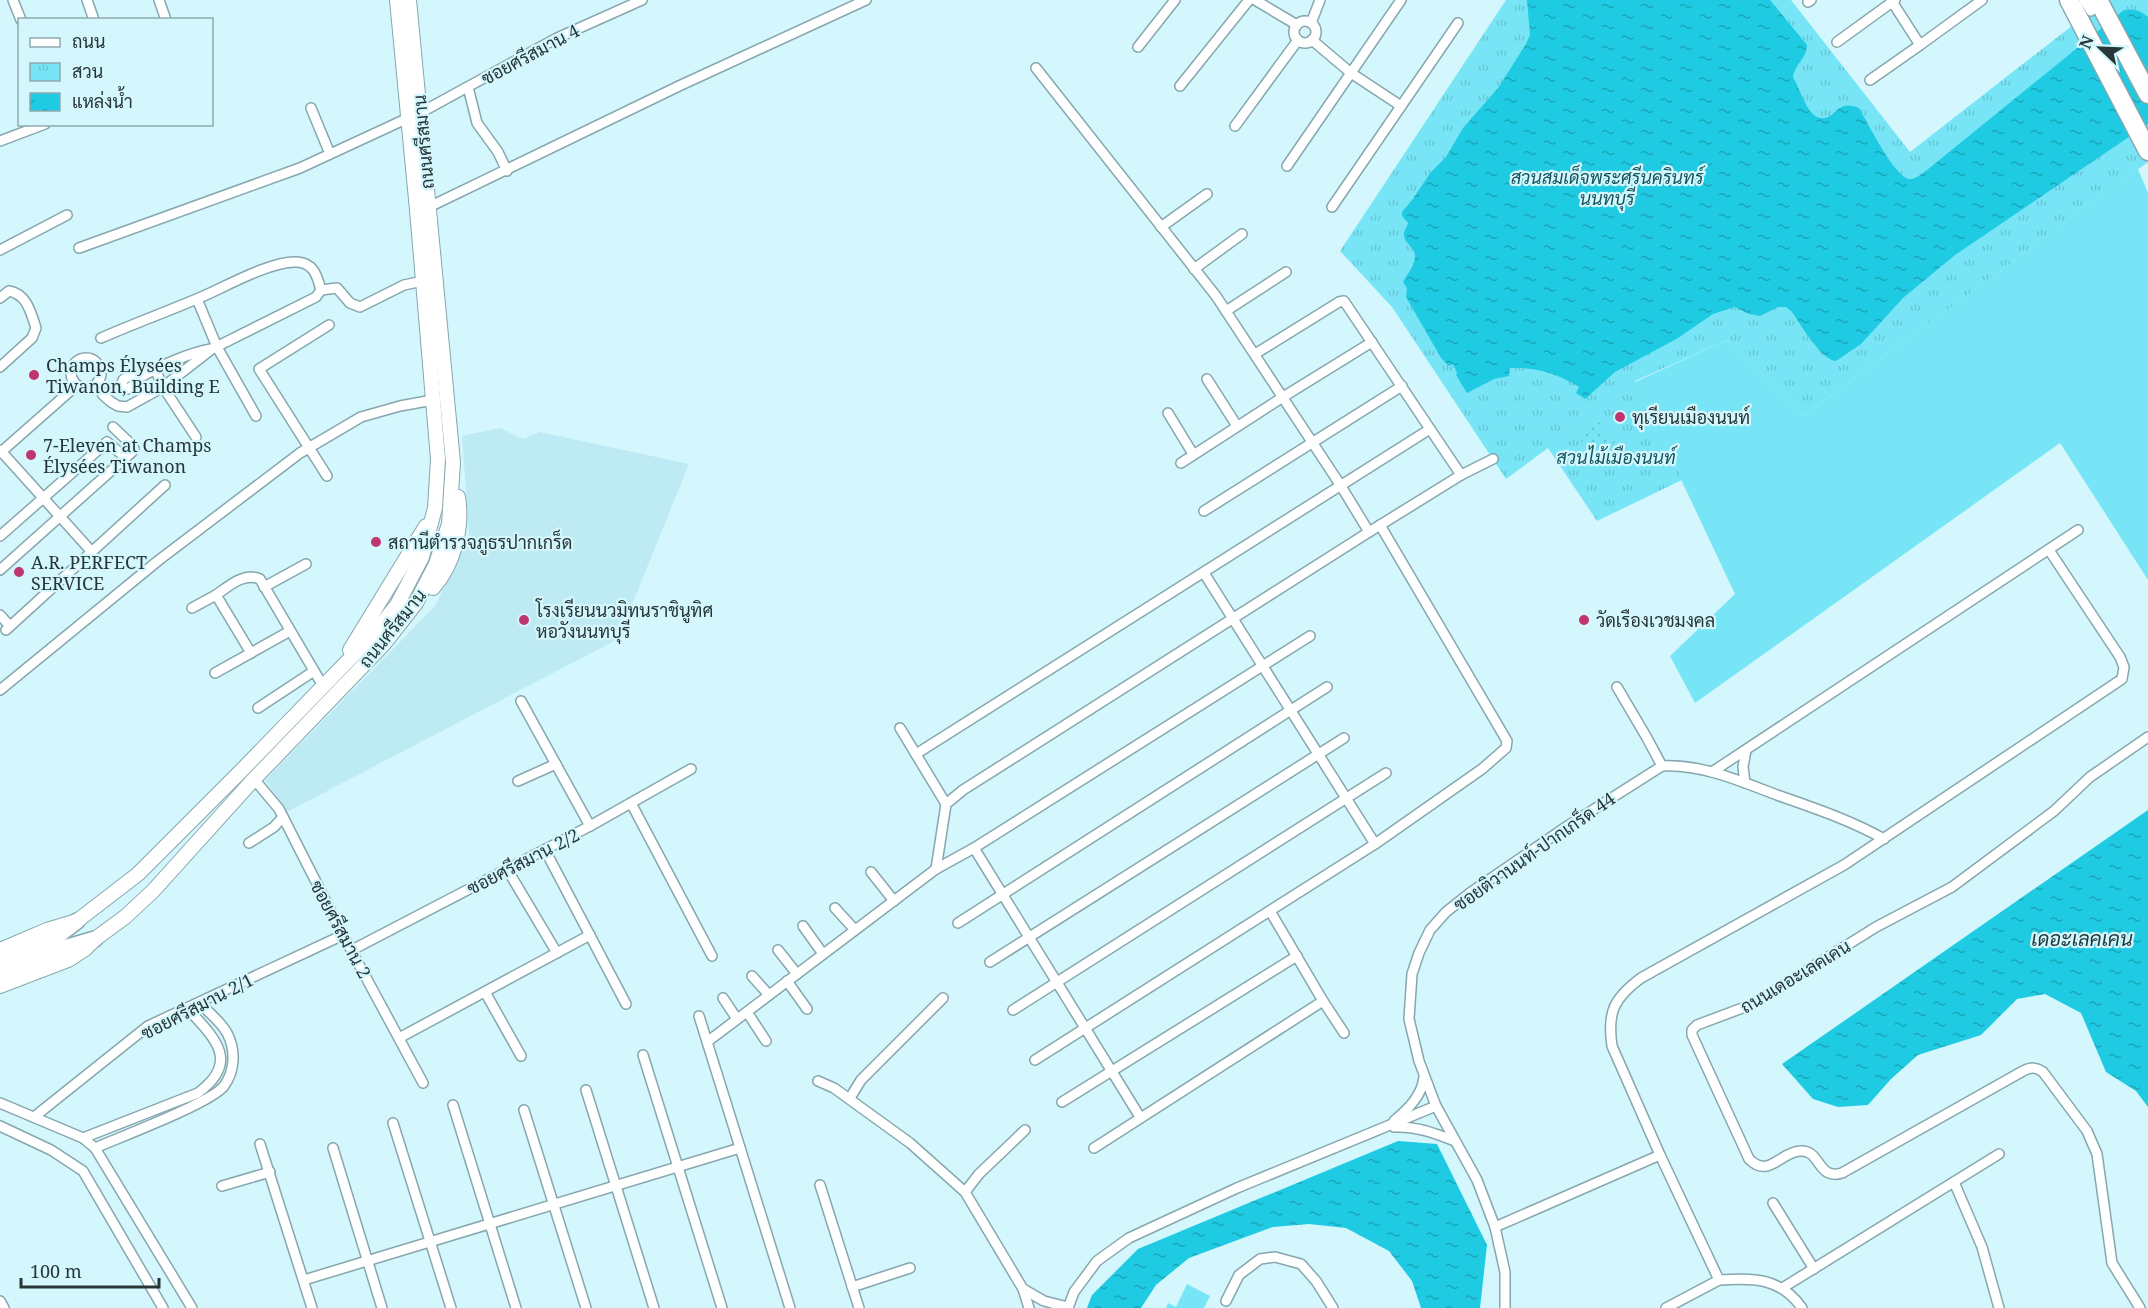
<svg xmlns="http://www.w3.org/2000/svg" width="2148" height="1308" font-family="'Noto Serif',Sarabun,serif">
<defs>
<pattern id="park-tufts" width="24" height="20" patternUnits="userSpaceOnUse" patternTransform="scale(1.5)"><rect width="24" height="20" fill="#78e5f7"/><path d="M3 7l-1-3M5 7V3M7 7l1-3M15 17l-1-3M17 17v-4M19 17l1-3" fill="none" stroke="#68c5d4"/></pattern>
<pattern id="garden-dots" width="8" height="8" patternUnits="userSpaceOnUse" patternTransform="scale(1.5)"><rect width="8" height="8" fill="#78e5f7"/><path d="M2 2h.1M6 6h.1" fill="none" stroke="#68c5d4" stroke-width="1.8" stroke-linecap="round"/></pattern>
<pattern id="water-ripples" width="26" height="14" patternUnits="userSpaceOnUse" patternTransform="scale(1.5)"><rect width="26" height="14" fill="#1ecbe2"/><path d="M2 4q2-2 4 0t4 0M15 11q2-2 4 0t4 0" fill="none" stroke="#1aa6b8"/></pattern>
</defs>
<rect width="100%" height="100%" fill="#d3f7fd"/>
<path fill="#beebf3" d="M500,428L523,439L540,432L689,464L618,639L287,812L265,780L435,606L469,534L462,436Z"/>
<g fill="#78e5f7">
<path d="M2138,169L2148,193V580L2060,443L1695,703L1670,656L1735,594L1635,382L1727,340L1804,415Z"/>
<path d="M1187,1284L1210,1296L1204,1308H1166L1168,1303L1176,1307Z"/>
</g>
<path fill="url(#park-tufts)" d="M1506,0H1791L1910,152L2105,0H2148V162L1804,415L1727,340L1635,381L1682,480L1597,521L1548,448L1506,479L1392,307L1340,251Z"/>
<path fill="url(#garden-dots)" d="M1597,419L1614,445L1595,459L1576,434Z"/>
<g fill="url(#water-ripples)">
<path d="M1527,0H1770L1807,45C1807,58 1795,64 1793,77C1800,88 1807,117 1821,118C1836,120 1836,98 1859,108C1867,121 1896,181 1911,179C1916,179 1922,173 1927,170L2124,10C2134,9 2140,10 2148,17V124L1955,255L1903,298L1861,344L1836,361C1821,360 1801,325 1792,312L1786,307H1778L1760,316L1749,314L1735,307L1713,314L1678,338L1615,372L1585,399L1576,393L1579,387C1557,373 1536,367 1510,368L1509,376L1494,379L1467,393L1456,375L1457,373L1453,364L1449,366L1441,358L1406,297L1407,288L1403,282C1407,274 1415,266 1415,256C1415,247 1405,244 1404,236C1403,232 1407,227 1408,223L1402,216V212L1412,200L1431,172L1446,157L1463,128L1498,88L1526,44L1530,35Z"/>
<path d="M2148,810V1107L2136,1091L2106,1072L2081,1013L2045,994L2017,999L1981,1035L1918,1055L1891,1079L1868,1105L1838,1107L1813,1099L1782,1064Z"/>
<path d="M1398,1141L1437,1144L1487,1245L1480,1308H1421L1412,1281L1389,1251L1346,1228L1309,1224L1273,1227L1189,1258L1156,1285L1141,1308H1087L1092,1295L1138,1249Z"/>
</g>
<g fill="none" stroke-linecap="round" stroke-linejoin="round">
<g stroke="#86a7ad" stroke-width="12">
<g id="minor">
<path d="M13,0L21,20"/>
<path d="M87,0L94,20"/>
<path d="M159,0L166,20"/>
<path d="M1255,0L1297,25"/>
<path d="M1891,0L1920,45L1982,0"/>
<path d="M2084,0L2091,11"/>
<path d="M1808,2L1811,0"/>
<circle cx="1305" cy="32" r="11"/>
<path d="M1311,23L1320,0"/>
<path d="M1312,40L1351,73L1401,106"/>
<path d="M1837,42L1895,0"/>
<path d="M1138,47L1175,0"/>
<path d="M1036,68L1216,296L1341,486L1369,532"/>
<path d="M1870,80L1920,45"/>
<path d="M1180,86L1249,0"/>
<path d="M468,87L477,123L498,152L507,171"/>
<path d="M311,108L330,154"/>
<path d="M420,113L557,38L642,0"/>
<path d="M1235,126L1298,40"/>
<path d="M0,141L45,124"/>
<path d="M1287,166L1401,0"/>
<path d="M429,207L679,86L866,0"/>
<path d="M1332,207L1458,23"/>
<path d="M1161,227L1207,194"/>
<path d="M79,248L300,168L408,118"/>
<path d="M0,250L67,215"/>
<path d="M1194,269L1242,234"/>
<path d="M0,298L9,291C27,294 31,313 36,328L32,338L0,367"/>
<path d="M197,299L217,347L256,416"/>
<path d="M1226,311L1286,272"/>
<path d="M101,338C133,324 166,312 199,298C223,288 272,260 297,262C314,263 317,276 321,290"/>
<path d="M1255,354L1339,302L1344,301L1461,475"/>
<circle cx="86" cy="373" r="15"/>
<path d="M155,369L163,387L196,437"/>
<path d="M137,379C130,375 121,377 122,386L128,389L136,383L137,379C160,366 185,354 211,349"/>
<path d="M1207,379L1237,426"/>
<path d="M97,384L103,395L111,402L118,406L127,407L163,387L212,349L316,297L321,290L337,288L350,303L360,307L404,285L423,281"/>
<path d="M1168,413L1193,454"/>
<path d="M0,450L92,552"/>
<path d="M0,453L77,385"/>
<path d="M1181,463L1283,397L1372,342"/>
<path d="M327,476L259,369L329,325"/>
<path d="M1204,511L1402,386"/>
<path d="M0,536L107,442L125,457"/>
<path d="M0,570L132,452L134,449L133,446L113,427"/>
<path d="M1204,573L1375,844"/>
<path d="M264,587L306,564"/>
<path d="M192,608L216,595"/>
<path d="M0,615L9,625"/>
<path d="M6,630L165,485"/>
<path d="M251,653L216,595C229,586 244,572 260,579L323,686"/>
<path d="M215,673L290,631"/>
<path d="M1617,687L1647,738L1662,766"/>
<path d="M0,690L159,560L300,453L361,417L400,406L433,400"/>
<path d="M521,701L590,826"/>
<path d="M258,708L314,671"/>
<path d="M900,728L946,804"/>
<path d="M916,754L1430,429"/>
<path d="M1712,772L2078,530"/>
<path d="M254,779L279,809L343,935L423,1083"/>
<path d="M518,781L556,764"/>
<path d="M1745,783L1743,767L1746,750"/>
<path d="M631,803L712,956"/>
<path d="M249,843L274,827L283,817"/>
<path d="M974,848L1140,1117"/>
<path d="M545,850L626,1004"/>
<path d="M507,869L557,953"/>
<path d="M936,869L946,804L963,790L1369,532L1461,475L1493,459"/>
<path d="M871,872L894,901"/>
<path d="M835,908L855,930"/>
<path d="M1270,911L1323,1001L1344,1033"/>
<path d="M958,923L1327,687"/>
<path d="M803,926L823,954"/>
<path d="M352,950L590,826L691,769"/>
<path d="M778,950L797,974"/>
<path d="M990,962L1344,738"/>
<path d="M752,976L769,995"/>
<path d="M787,981L807,1009"/>
<path d="M485,992L521,1056"/>
<path d="M723,998L737,1019"/>
<path d="M1013,1010L1386,773"/>
<path d="M747,1012L766,1041"/>
<path d="M699,1016L790,1308"/>
<path d="M399,1038L590,935"/>
<path d="M707,1042L936,869L974,848L1310,636"/>
<path d="M643,1055L722,1308"/>
<path d="M1035,1060L1375,844L1482,769L1506,748L1507,741L1380,525"/>
<path d="M818,1081L834,1088L910,1143L965,1192L1023,1289L1029,1308"/>
<path d="M586,1090L654,1308"/>
<path d="M850,1098L861,1080L943,998"/>
<path d="M1062,1102L1297,956"/>
<path d="M0,1103L83,1138L95,1148L192,1308"/>
<path d="M453,1105L516,1308"/>
<path d="M524,1110L586,1308"/>
<path d="M34,1117L148,1026L343,935"/>
<path d="M1394,1121C1408,1109 1422,1096 1424,1077"/>
<path d="M393,1123L451,1308"/>
<path d="M0,1126L51,1150L83,1171L163,1308"/>
<path d="M1394,1127C1416,1126 1434,1133 1455,1141"/>
<path d="M83,1138L198,1093C240,1062 216,1039 187,1008"/>
<path d="M260,1144L312,1308"/>
<path d="M95,1148C120,1137 211,1103 224,1086C235,1071 236,1050 227,1033C221,1022 209,1012 199,1003"/>
<path d="M333,1148L382,1308"/>
<path d="M1094,1148L1323,1001"/>
<path d="M1954,1182L1982,1247L1999,1308"/>
<path d="M820,1185L859,1308"/>
<path d="M222,1186L270,1172"/>
<path d="M965,1192L979,1174L1025,1130"/>
<path d="M1773,1203L1814,1269"/>
<path d="M1495,1227L1660,1155"/>
<path d="M304,1280L740,1148"/>
<path d="M852,1287L910,1268"/>
<path d="M1784,1287L1999,1154"/>
<path d="M1023,1289L1044,1301L1068,1307"/>
<path d="M0,1301L4,1308"/>
<path d="M1226,1301L1239,1275L1260,1259L1275,1257L1301,1264L1316,1281L1333,1308"/>
<path d="M1068,1308L1074,1292L1097,1261L1129,1238L1237,1188L1436,1106"/>
<path d="M1505,1308V1272L1495,1227L1477,1180L1436,1106L1419,1061L1409,1019L1412,974L1419,953L1430,930L1446,912L1470,893L1566,827L1662,766C1702,764 1740,781 1777,795C1814,808 1850,820 1884,839"/>
<path d="M1666,1308L1719,1280"/>
<path d="M1802,1308C1780,1277 1753,1278 1719,1280L1660,1155L1612,1046C1607,1012 1614,998 1641,978L1844,865L2122,679L2124,667L2120,657L2049,550"/>
<path d="M2140,1308L2112,1263L2097,1154L2087,1131L2043,1072C2036,1067 2031,1067 2023,1071L1842,1173C1817,1181 1821,1149 1800,1151C1780,1152 1769,1179 1749,1159L1692,1035V1030L1697,1025L1753,1004L1876,927L1952,887L2054,811L2090,777L2148,737"/>
</g>
</g>
<g stroke="#86a7ad" stroke-width="16">
<g id="secondary">
<path d="M433,588C454,564 463,528 458,497"/>
<path d="M350,650L426,526"/>
<path d="M0,950L47,930L77,921L138,874L242,770L372,636L397,605L422,557L435,508L438,459L417,210L397,0"/>
<path d="M0,986L68,960L85,949L95,939L125,917L153,891L254,779L383,645L416,603L436,564L449,524L453,462L409,0"/>
</g>
</g>
<g stroke="#86a7ad" stroke-width="18">
<g id="primary">
<path d="M0,963L47,944L77,921"/>
<path d="M0,975L64,948L95,939"/>
</g>
</g>
<g stroke="#86a7ad" stroke-width="21">
<g id="motorway">
<path d="M2069,0L2148,151"/>
<path d="M2098,0L2148,94"/>
</g>
</g>
<use href="#minor" stroke="#fff" stroke-width="9"/>
<use href="#secondary" stroke="#fff" stroke-width="14"/>
<use href="#primary" stroke="#fff" stroke-width="15"/>
<use href="#motorway" stroke="#fff" stroke-width="18"/>
</g>
<g fill="#bf356e" stroke="#d3f7fd" stroke-width="2">
<circle cx="34" cy="375" r="6"/>
<circle cx="1620" cy="417" r="6"/>
<circle cx="31" cy="455" r="6"/>
<circle cx="376" cy="542" r="6"/>
<circle cx="19" cy="572" r="6"/>
<circle cx="524" cy="620" r="6"/>
<circle cx="1584" cy="620" r="6"/>
</g>
<g text-anchor="middle" dominant-baseline="central" stroke-width="4.5" stroke-linejoin="round" paint-order="stroke">
<g font-size="18" fill="#283638" stroke="#d3f7fd">
<text transform="translate(530 54) rotate(-28)">ซอยศรีสมาน 4</text>
<text transform="translate(423 142) rotate(-95)">ถนนศรีสมาน</text>
<text transform="translate(392 628) rotate(-51)">ถนนศรีสมาน</text>
<text transform="translate(1534 851) rotate(-35)">ซอยติวานนท์-ปากเกร็ด 44</text>
<text transform="translate(523 861) rotate(-27)">ซอยศรีสมาน 2/2</text>
<text transform="translate(341 929) rotate(62)">ซอยศรีสมาน 2</text>
<text transform="translate(1795 976) rotate(-31)">ถนนเดอะเลคเคน</text>
<text transform="translate(197 1006) rotate(-27)">ซอยศรีสมาน 2/1</text>
</g>
<g font-size="18" font-style="italic" fill="#13545d" stroke="#d3f7fd">
<text x="1607" y="177">สวนสมเด็จพระศรีนครินทร์<tspan x="1607" dy="21">นนทบุรี</tspan></text>
<text x="1616" y="457">สวนไม้เมืองนนท์</text>
</g>
<g font-size="18" fill="#283638" stroke="#d3f7fd" text-anchor="start">
<text x="46" y="365">Champs Élysées<tspan x="46" dy="21">Tiwanon, Building E</tspan></text>
<text x="1632" y="417">ทุเรียนเมืองนนท์</text>
<text x="43" y="445">7-Eleven at Champs<tspan x="43" dy="21">Élysées Tiwanon</tspan></text>
<text x="388" y="542">สถานีตำรวจภูธรปากเกร็ด</text>
<text x="31" y="562">A.R. PERFECT<tspan x="31" dy="21">SERVICE</tspan></text>
<text x="536" y="610">โรงเรียนนวมิทนราชินูทิศ<tspan x="536" dy="21">หอวังนนทบุรี</tspan></text>
<text x="1596" y="620">วัดเรืองเวชมงคล</text>
</g>
<g font-size="20" font-style="italic" fill="#1e373b" stroke="#d3f7fd">
<text x="2082" y="938">เดอะเลคเคน</text>
</g>
</g>
<rect x="18" y="18" width="195" height="108" fill="#d3f7fd" stroke="#8faaae" stroke-width="1.5"/>
<rect x="30" y="38" width="30" height="9" fill="#ffffff" stroke="#8faaae" stroke-width="1.5"/>
<text x="72" y="48" font-size="18" fill="#283638">ถนน</text>
<rect x="30" y="63" width="30" height="18" fill="url(#park-tufts)" stroke="#8faaae" stroke-width="1.5"/>
<text x="72" y="78" font-size="18" fill="#283638">สวน</text>
<rect x="30" y="93" width="30" height="18" fill="url(#water-ripples)" stroke="#8faaae" stroke-width="1.5"/>
<text x="72" y="108" font-size="18" fill="#283638">แหล่งน้ำ</text>
<g transform="translate(2100 48) rotate(293)" stroke="#d3f7fd" stroke-width="4.5" paint-order="stroke">
<path d="M0-4.5L10 22L0 15L-10 22Z" fill="#283638"/>
<text y="-9" font-size="16" font-weight="bold" text-anchor="middle" fill="#283638">N</text>
</g>
<path d="M21 1278v9h138v-9" fill="none" stroke="#283638" stroke-width="3"/>
<text x="30" y="1278" font-size="18" fill="#283638" stroke="#d3f7fd" stroke-width="4.5" paint-order="stroke">100 m</text>
</svg>
